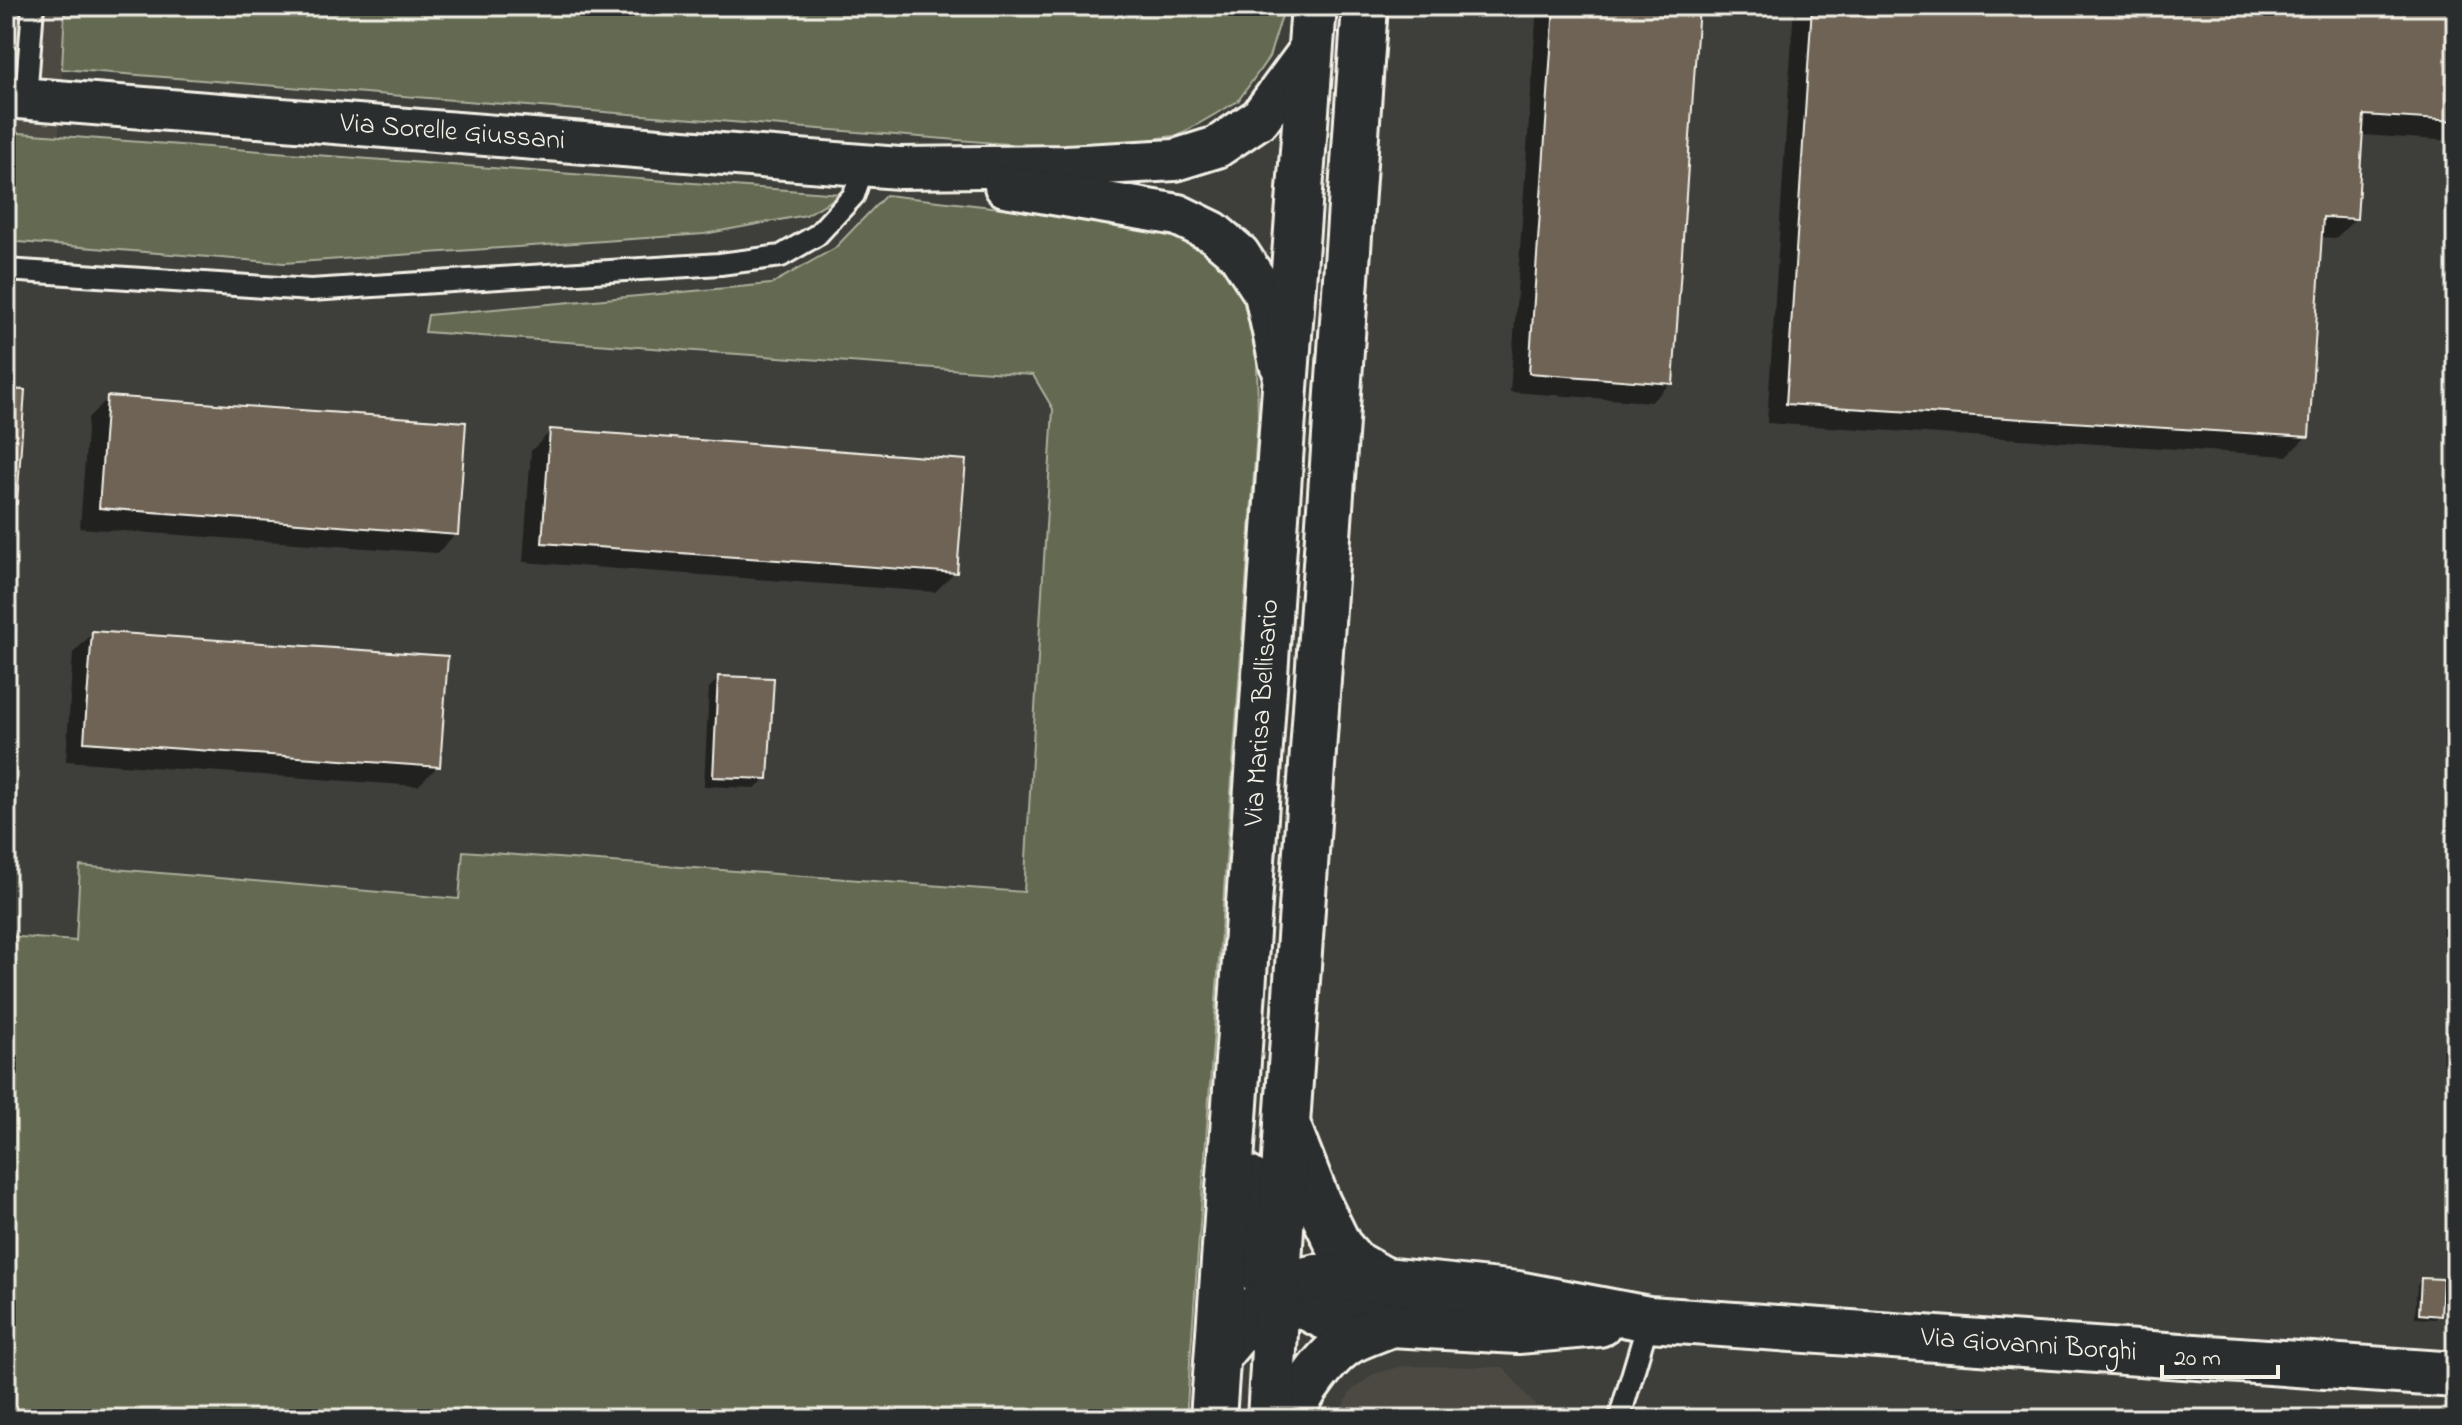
<svg xmlns="http://www.w3.org/2000/svg" width="2462" height="1425" font-family="'Indie Flower',sans-serif">
<rect width="100%" height="100%" fill="#3e3e3a"/>
<filter id="ink" filterUnits="userSpaceOnUse"><feTurbulence type="fractalNoise" baseFrequency=".0125" numOctaves="2"/><feDisplacementMap in="SourceGraphic" scale="16" xChannelSelector="R" yChannelSelector="G"/><feConvolveMatrix kernelMatrix="1 2 1 2 8 2 1 2 1" color-interpolation-filters="sRGB"/></filter>
<g filter="url(#ink)">
<g fill="#4c4942">
<path d="M6,6H65L59,136L6,132Z"/>
<path d="M1403,1366L1503,1367L1536,1406L1656,1417V1419H1336L1350,1392L1373,1374Z"/>
</g>
<g fill="#646b51" stroke="#acae9c" stroke-width="2">
<path d="M65,6H1285L1269,57L1238,101L1179,135L1084,150L62,69Z"/>
<path d="M6,132L842,194L806,215L704,234L284,263L6,241Z"/>
<path d="M886,195L1071,216L1151,231L1199,245L1224,265L1242,295L1257,361L1258,417L1186,1419H6V936L76,941L80,866L459,899L463,851L1024,892L1053,409L1033,375L425,332L428,315L771,284L835,248Z"/>
</g>
<g fill="#0007">
<path d="M1537,6H1697L1671,383L1651,402L1510,392Z"/>
<path d="M1794,6H2456V141L2361,135L2356,218L2336,238L2320,237L2307,436L2287,456L1767,423Z"/>
<path d="M6,391L15,503L6,512Z"/>
<path d="M108,398L456,534L437,553L80,528L88,418Z"/>
<path d="M551,431L955,572L935,592L523,562L531,451Z"/>
<path d="M93,633L438,766L418,786L66,761L73,653Z"/>
<path d="M719,678L766,778L756,788L704,786L709,688Z"/>
<path d="M2421,1280L2439,1315L2435,1319L2415,1318L2417,1285Z"/>
</g>
<g fill="#6e6455" stroke="#f4f1e8" stroke-width="2">
<path d="M1554,6H1699L1673,384L1529,373Z"/>
<path d="M1812,6H2456V121L2364,115L2357,219L2323,217L2309,437L1786,404Z"/>
<path d="M6,389L25,390L17,504L6,503Z"/>
<path d="M107,396L466,422L458,535L99,508Z"/>
<path d="M550,429L966,460L957,573L542,543Z"/>
<path d="M92,631L448,656L440,767L84,742Z"/>
<path d="M718,676L774,678L768,779L713,777Z"/>
<path d="M2421,1278L2443,1279L2441,1316L2419,1314Z"/>
</g>
<g fill="none" stroke-linecap="round" stroke-linejoin="round">
<g stroke="#f4f1e8" stroke-width="26">
<g id="service">
<path d="M26,99L33,6"/>
<path d="M6,270L311,290L720,264L781,256L817,235L854,195L864,165"/>
<path d="M1621,1413L1649,1319"/>
</g>
</g>
<g stroke="#f4f1e8" stroke-width="46">
<g id="minor">
<path id="s1" d="M6,97L899,168L1066,166L1175,160L1217,147L1260,118L1310,50"/>
<path d="M1005,186L1178,215L1213,232L1239,254L1265,294L1280,364"/>
</g>
</g>
<g stroke="#f4f1e8" stroke-width="50">
<g id="tertiary">
<path d="M1287,1124L1318,1203L1339,1246L1354,1263L1384,1280"/>
<path d="M1248,1179L1245,1225L1250,1251L1262,1274L1277,1292L1325,1317L1391,1324L1518,1331L1599,1324"/>
<path id="s2" d="M1218,1355L1262,1303L1290,1283L1316,1277L1384,1280L1518,1294L1649,1319L2456,1375"/>
<path d="M1288,1419C1300,1394 1326,1355 1350,1341C1363,1334 1377,1330 1391,1324"/>
</g>
</g>
<g stroke="#f4f1e8" stroke-width="50">
<g id="secondary">
<path id="s3" d="M1213,1419L1285,388L1314,6"/>
<path d="M1270,1419L1287,1124L1365,6"/>
</g>
</g>
<use href="#service" stroke="#2a2d2e" stroke-width="20"/>
<use href="#minor" stroke="#2a2d2e" stroke-width="40"/>
<use href="#tertiary" stroke="#2a2d2e" stroke-width="44"/>
<use href="#secondary" stroke="#2a2d2e" stroke-width="44"/>
</g>
</g>
<g text-anchor="middle" dominant-baseline="central" stroke-width="7" stroke-linejoin="round" paint-order="stroke">
<g font-size="28" fill="#f4f1e8" stroke="#2a2d2e">
<text stroke="none"><textPath href="#s1" startOffset="448">Via Sorelle Giussani</textPath></text>
<text stroke="none"><textPath href="#s3" startOffset="708">Via Marisa Bellisario</textPath></text>
<text stroke="none"><textPath href="#s2" startOffset="846">Via Giovanni Borghi</textPath></text>
</g>
</g>
<rect width="2462" height="1425" fill="none" stroke="#2a2d2e" stroke-width="32"/>
<rect x="16" y="16" width="2430" height="1393" fill="none" stroke="#f4f1e8" stroke-width="3" filter="url(#ink)"/>
<path d="M2162 1365v12h116v-12" fill="none" stroke="#f4f1e8" stroke-width="4"/>
<text x="2174" y="1365" font-size="24" fill="#f4f1e8" stroke="#2a2d2e" stroke-width="6" paint-order="stroke">20 m</text>
</svg>
